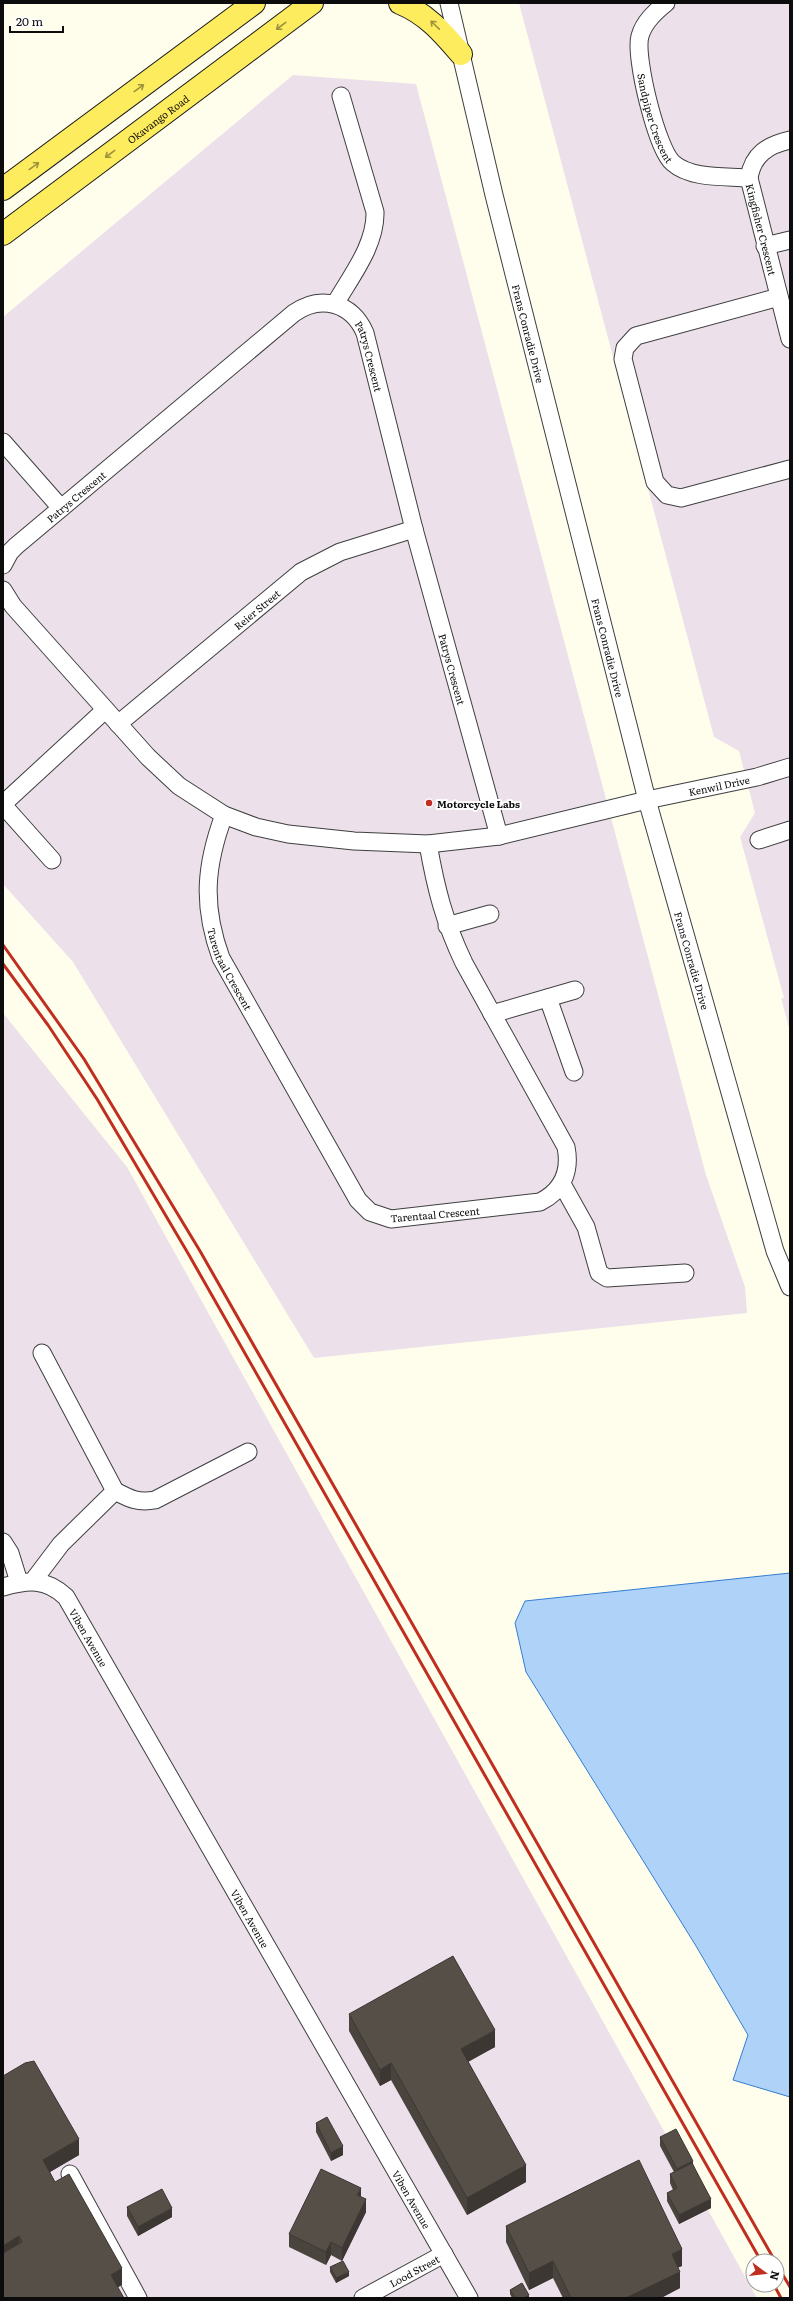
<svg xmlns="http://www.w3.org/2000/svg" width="793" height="2301" font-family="Literata,serif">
<rect width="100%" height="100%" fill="#fffeec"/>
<g fill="#ece0eb">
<path d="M519,3H790V1032L781,998H784L740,837L755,813L739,751L714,737Z"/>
<path d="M293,75L416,84L706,1175L745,1287L747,1313L314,1358L73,962L3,884V317Z"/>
<path d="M3,1013L127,1167L757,2298H3Z"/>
</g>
<path fill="#afd3f8" stroke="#337dd1" d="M790,1573V2097L733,2080L748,2035L696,1946L526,1672L515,1623L525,1601Z"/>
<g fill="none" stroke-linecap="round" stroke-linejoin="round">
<g stroke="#3f3f3f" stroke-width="19">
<g id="minor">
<path id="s1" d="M449,3L494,195L647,800L775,1251L790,1287"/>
<path id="s2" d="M666,3C655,12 644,22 640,36C634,56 657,150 673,163C691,179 725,176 749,178"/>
<path id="s3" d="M790,140C768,145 753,154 749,178L790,339"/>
<path d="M765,246L790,240"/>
<path d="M779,297L636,336L625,348L623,359L655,482L667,495L681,498L790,469"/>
<path d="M335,304C351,276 376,245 375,212L341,96"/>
<path d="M3,442L61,508"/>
<path id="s4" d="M3,565L10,552L16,546L294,313C321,294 352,303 365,333L414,529L499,836"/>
<path id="s5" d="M3,590L13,606L148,757L179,786L224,815L256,827L288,834L354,841L428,844L499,836L647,800L757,777L790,767"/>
<path id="s6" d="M118,724L301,572L340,552L414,529"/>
<path d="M3,804L105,710"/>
<path d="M3,805L52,860"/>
<path id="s7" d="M224,815C205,866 202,906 221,958L358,1200L370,1212L391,1219L540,1202C562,1191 571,1172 566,1147L464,963C444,921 436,889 428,844"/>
<path d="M759,840L790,830"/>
<path d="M447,926L490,914"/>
<path d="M548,998L574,1072"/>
<path d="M492,1014L575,990"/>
<path d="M562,1184L586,1227L599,1273L607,1278L685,1273"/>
<path d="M115,1491C130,1499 138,1503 155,1500L248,1452"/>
<path d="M3,1542L10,1553L19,1582"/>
<path d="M33,1581L61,1544L115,1491L42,1353"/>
<path id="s8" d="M3,1587C28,1580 46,1578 66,1597L469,2298"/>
<path d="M70,2174L138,2298"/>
<path id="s9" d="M363,2298L444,2254"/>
</g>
</g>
<g stroke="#1d1d1d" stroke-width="24">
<g id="major">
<path d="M400,3C427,14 443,33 461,54"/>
<path d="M3,189L254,3"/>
<path id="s10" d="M3,234L312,3"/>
</g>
</g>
<use href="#minor" stroke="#fff" stroke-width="17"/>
<use href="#major" stroke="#fdec5e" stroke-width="22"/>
<g stroke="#c02e20" stroke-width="3">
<path d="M3,945L84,1059L200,1251L775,2261"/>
<path d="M3,964L48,1025L97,1099L189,1255L761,2261"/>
<path d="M777,2265L790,2287"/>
<path d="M774,2285L781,2298"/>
</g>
</g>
<g fill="#49443e">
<path d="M349,2014L495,2047L468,2061L526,2182L467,2215L391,2080L380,2086L349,2031Z"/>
<path d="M3,2076L79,2155L50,2172L55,2182L122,2285L118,2287L3,2298Z"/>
<path d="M316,2123L343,2155L331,2161L316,2132Z"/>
<path d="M660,2137L693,2164L711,2208L679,2224L667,2201V2193L673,2190L670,2183V2174L674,2172L660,2146Z"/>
<path d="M361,2197L366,2212L342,2261L331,2255L326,2265L289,2247V2234Z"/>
<path d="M127,2207L172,2217L138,2236L127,2216Z"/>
<path d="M506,2226L682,2266L678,2267L680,2288L661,2298H563L553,2278L529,2290L506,2242Z"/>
<path d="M330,2267L349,2276L336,2283L330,2272Z"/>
<path d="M510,2290L529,2298H512L510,2294Z"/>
</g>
<g fill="#3c3732">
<path d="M495,2030V2047L461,2066V2049Z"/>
<path d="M391,2063V2080L380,2086V2070Z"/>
<path d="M79,2139V2155L43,2176V2160Z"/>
<path d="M343,2146V2155L331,2161V2153Z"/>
<path d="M693,2161V2170L677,2178V2169Z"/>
<path d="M526,2165V2182L467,2215V2198Z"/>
<path d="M361,2188V2201L357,2195Z"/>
<path d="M366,2199V2212L342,2261V2248Z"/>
<path d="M711,2199V2208L679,2224V2215Z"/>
<path d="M172,2208V2217L138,2236V2227Z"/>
<path d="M19,2236V2253L3,2262V2246Z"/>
<path d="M331,2242V2255L326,2265V2252Z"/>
<path d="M682,2249V2266L672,2270V2254Z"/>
<path d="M553,2261V2278L529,2290V2273Z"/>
<path d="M122,2268V2285L111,2291V2275Z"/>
<path d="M349,2272V2276L336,2283V2278Z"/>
<path d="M680,2272V2288L661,2298H626Z"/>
<path d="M529,2295V2298H524Z"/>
</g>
<g fill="#554f48" stroke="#3c3732">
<path d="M453,1956L495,2030L461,2049L526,2165L467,2198L391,2063L380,2070L349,2014Z"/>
<path d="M34,2061L79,2139L43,2160L55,2182L69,2174L122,2268L111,2275L124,2298H3V2253L22,2242L19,2236L3,2246V2076L25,2063Z"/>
<path d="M327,2117L343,2146L331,2153L316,2123Z"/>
<path d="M676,2129L693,2161L677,2169L660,2137Z"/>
<path d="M639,2160L682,2249L672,2254L680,2272L626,2298H571L553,2261L529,2273L506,2226Z"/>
<path d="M692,2163L711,2199L679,2215L667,2193L677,2188L670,2174Z"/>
<path d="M321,2169L361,2188L357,2195L366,2199L342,2248L331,2242L326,2252L289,2234Z"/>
<path d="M162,2189L172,2208L138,2227L127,2207Z"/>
<path d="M343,2261L349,2272L336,2278L330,2267Z"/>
<path d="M522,2283L529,2295L524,2298H515L510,2290Z"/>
</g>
<defs><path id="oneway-shaft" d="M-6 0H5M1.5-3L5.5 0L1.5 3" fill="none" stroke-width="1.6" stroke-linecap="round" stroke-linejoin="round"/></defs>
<g stroke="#9d923d">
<use href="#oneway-shaft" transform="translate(435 25) rotate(-136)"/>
<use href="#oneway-shaft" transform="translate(281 26) rotate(143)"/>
<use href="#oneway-shaft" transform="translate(139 88) rotate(-36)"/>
<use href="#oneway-shaft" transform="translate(110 154) rotate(143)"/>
<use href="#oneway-shaft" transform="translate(34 166) rotate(-36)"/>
</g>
<circle fill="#c02e20" stroke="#fff" stroke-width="1.5" cx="429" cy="803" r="4"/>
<g text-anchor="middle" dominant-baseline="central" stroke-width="4" stroke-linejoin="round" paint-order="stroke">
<g font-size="10" fill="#0c0c0c" stroke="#fff">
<text stroke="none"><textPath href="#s2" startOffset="127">Sandpiper Crescent</textPath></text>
<text stroke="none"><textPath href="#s10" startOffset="193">Okavango Road</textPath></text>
<text stroke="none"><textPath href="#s3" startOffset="113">Kingfisher Crescent</textPath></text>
<text stroke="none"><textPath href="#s1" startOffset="340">Frans Conradie Drive</textPath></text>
<text stroke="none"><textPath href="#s4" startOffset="495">Patrys Crescent</textPath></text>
<text stroke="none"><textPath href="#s4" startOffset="101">Patrys Crescent</textPath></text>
<text stroke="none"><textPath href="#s6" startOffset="180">Reier Street</textPath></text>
<text stroke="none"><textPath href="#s1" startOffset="664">Frans Conradie Drive</textPath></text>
<text stroke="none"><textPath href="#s4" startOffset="819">Patrys Crescent</textPath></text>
<text stroke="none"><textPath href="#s5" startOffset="822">Kenwil Drive</textPath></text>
<text stroke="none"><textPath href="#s1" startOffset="988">Frans Conradie Drive</textPath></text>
<text stroke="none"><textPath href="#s7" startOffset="160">Tarentaal Crescent</textPath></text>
<text transform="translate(435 1214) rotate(-5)">Tarentaal Crescent</text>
<text stroke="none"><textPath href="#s8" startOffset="114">Viben Avenue</textPath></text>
<text stroke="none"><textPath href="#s8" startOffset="438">Viben Avenue</textPath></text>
<text stroke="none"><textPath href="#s8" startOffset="762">Viben Avenue</textPath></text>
<text stroke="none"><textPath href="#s9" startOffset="58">Lood Street</textPath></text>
</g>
<g font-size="10" font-weight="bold" fill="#0c0c0c" stroke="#fff" text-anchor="start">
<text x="437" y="803">Motorcycle Labs</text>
</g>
</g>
<rect width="793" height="2301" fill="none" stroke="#0c0c0c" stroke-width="8"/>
<g transform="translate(765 2273) rotate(105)"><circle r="19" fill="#ffffff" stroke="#9e9e9e"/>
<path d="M0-3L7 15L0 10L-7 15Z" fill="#c02e20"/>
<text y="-6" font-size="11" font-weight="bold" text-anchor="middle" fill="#0c0c0c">N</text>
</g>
<path d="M10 26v6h53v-6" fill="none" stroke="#0c0c0c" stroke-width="2"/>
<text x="16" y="26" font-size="12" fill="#0c0c0c" stroke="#ffffff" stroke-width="3" paint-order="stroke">20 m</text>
</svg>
